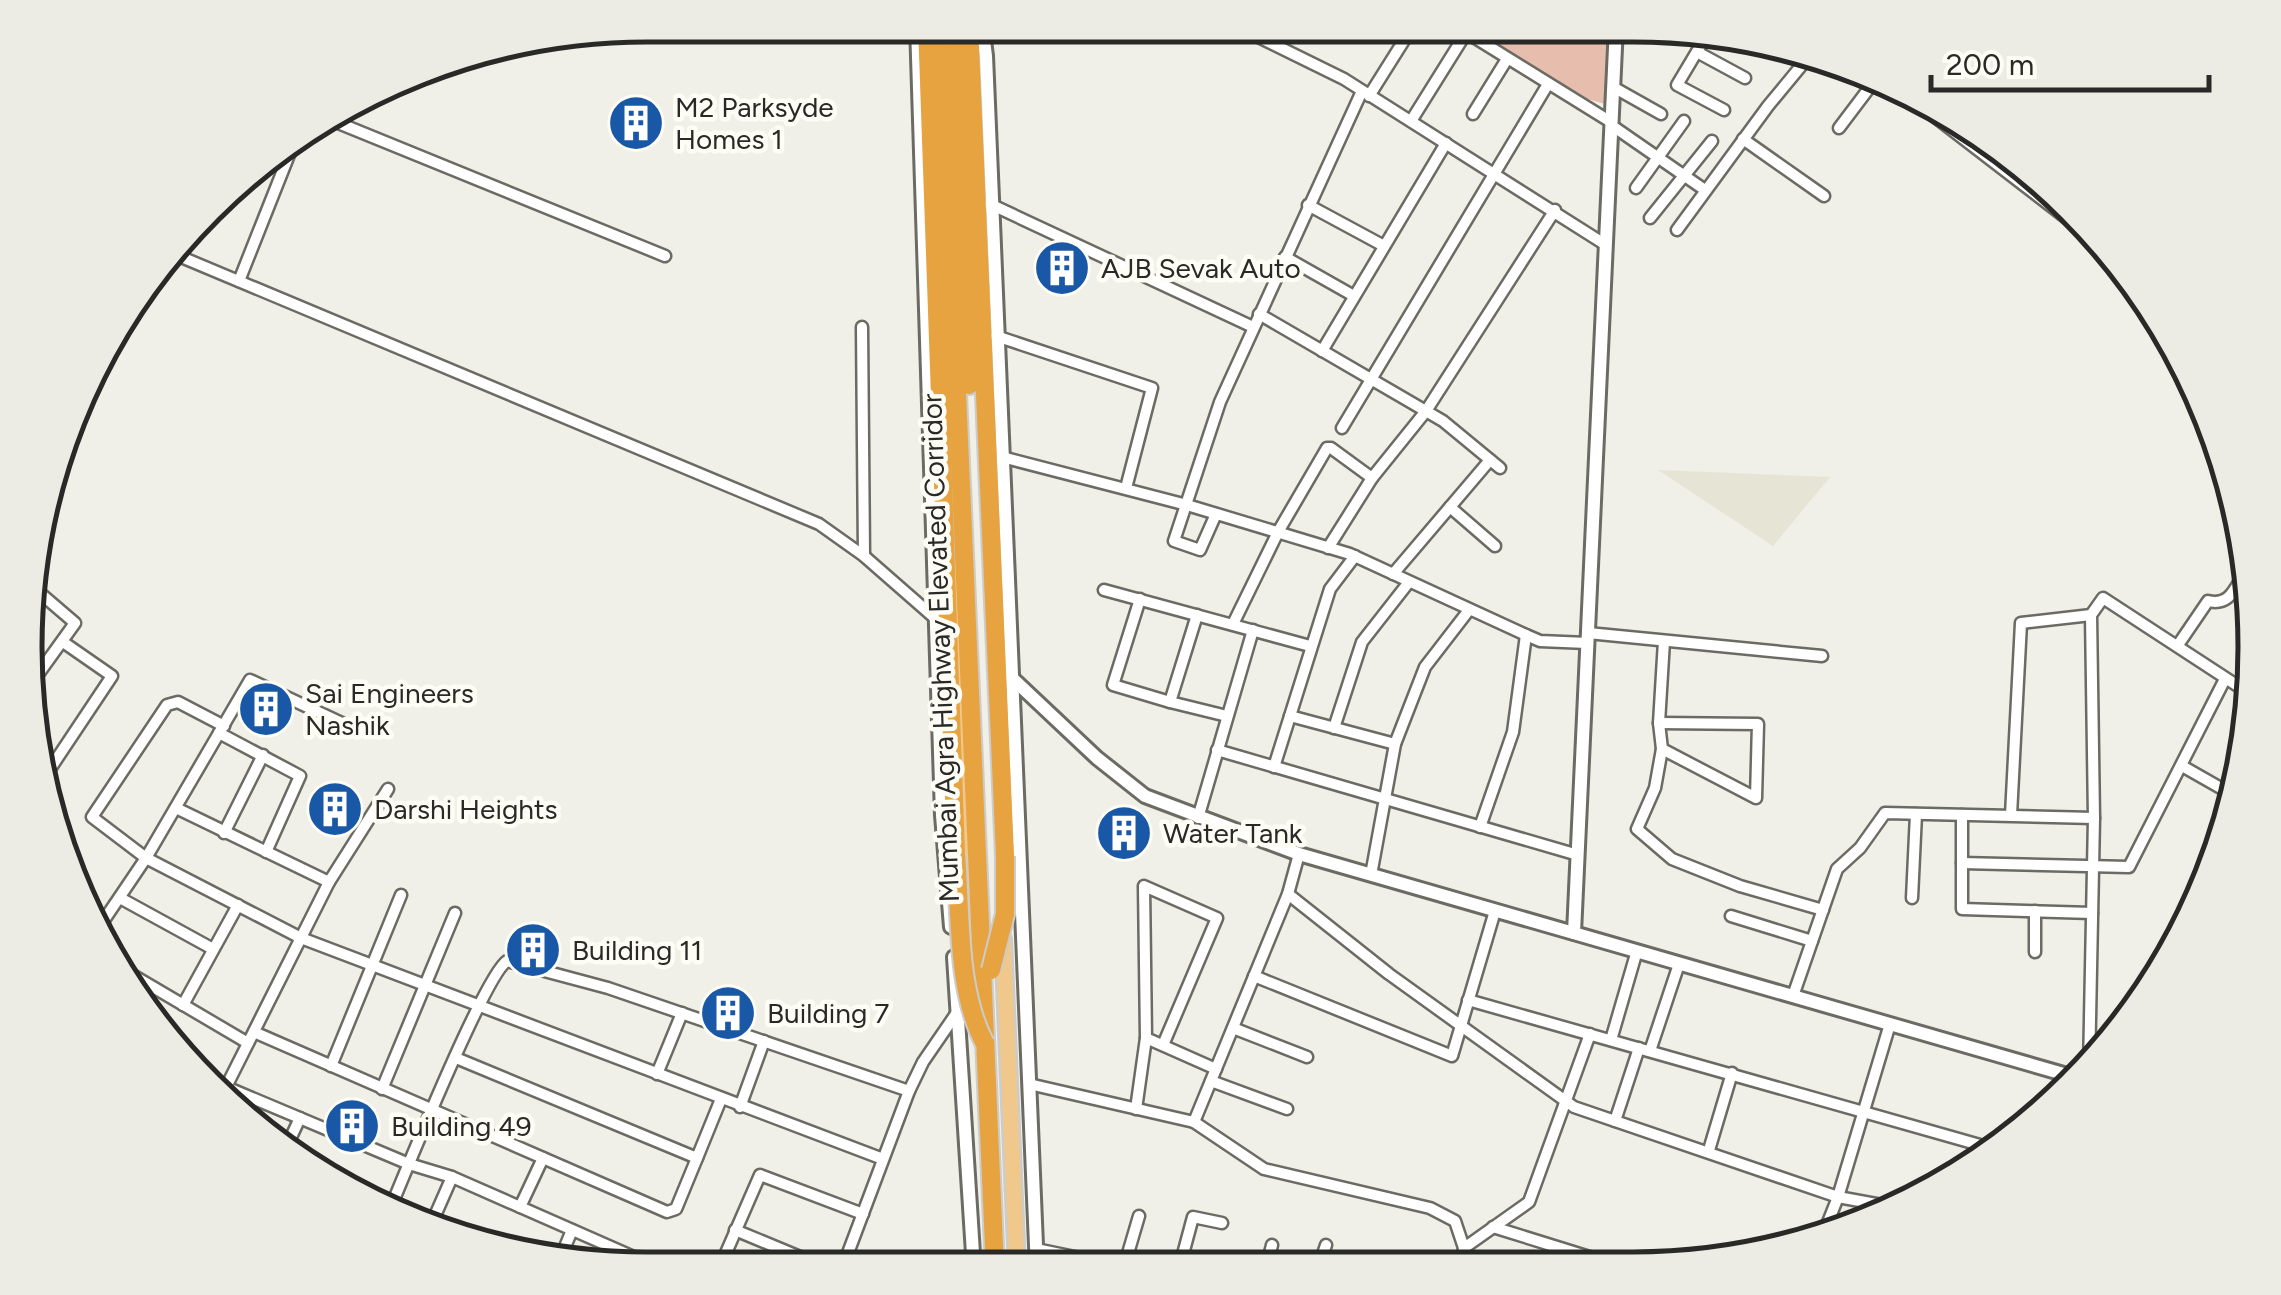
<svg xmlns="http://www.w3.org/2000/svg" width="2281" height="1295" font-family="Figtree,sans-serif">
<rect width="100%" height="100%" fill="#f0efe8"/>
<path fill="#e5e4d5" d="M1658,470L1830,477L1773,546Z"/>
<path fill="#e7bdad" d="M1464,26H1608L1605,104L1584,98Z"/>
<g fill="none" stroke-linecap="round" stroke-linejoin="round">
<g stroke="#6b6b64" stroke-width="15">
<g id="minor">
<path d="M1236,26L1344,79L1606,245"/>
<path d="M1456,26L1611,122"/>
<path d="M1708,33L1677,85L1724,110"/>
<path d="M1760,43L1764,46"/>
<path d="M1697,52L1745,78"/>
<path d="M1613,87L1661,114"/>
<path d="M1904,93L2069,220"/>
<path d="M1369,96L1413,26"/>
<path d="M1473,114L1507,59"/>
<path d="M331,120L665,256"/>
<path d="M1411,121L1466,33"/>
<path d="M1611,125L1705,190"/>
<path d="M1839,128L1876,79"/>
<path d="M1743,139L1824,196"/>
<path d="M1636,188L1684,121"/>
<path d="M990,204L1253,327"/>
<path d="M1308,205L1384,246"/>
<path d="M1650,218L1712,141"/>
<path d="M1677,230L1768,106L1811,54"/>
<path d="M174,254L819,524L864,556L936,619"/>
<path d="M1285,257L1354,296"/>
<path d="M239,281L289,155L299,137"/>
<path d="M1259,314L1443,421L1500,468"/>
<path d="M862,327L864,556"/>
<path d="M996,336L1152,388L1126,488"/>
<path d="M1322,351L1446,143"/>
<path d="M1342,428L1548,84"/>
<path d="M1002,457L1187,505L1350,554L1526,635L1540,641L1587,643"/>
<path d="M1450,507L1495,546"/>
<path d="M1216,514L1200,550L1174,541L1220,402L1362,91"/>
<path d="M1328,548L1372,478L1426,411L1555,210"/>
<path d="M1393,574L1490,460"/>
<path d="M1104,590L1310,646"/>
<path d="M1140,599L1113,685L1170,702"/>
<path d="M1197,615L1170,702L1227,716"/>
<path d="M1233,624L1278,532L1327,448H1331L1372,478"/>
<path d="M1588,633L1822,656"/>
<path d="M1664,641L1659,723L1662,749L1655,788L1637,829L1672,859L1740,886L1823,910"/>
<path d="M2178,645L2208,601C2229,606 2234,590 2244,574"/>
<path d="M31,684L75,623L33,587"/>
<path d="M1290,716L1395,744"/>
<path d="M1659,723L1758,724L1756,798L1662,749"/>
<path d="M224,726L178,702L167,705L92,817L146,858L301,938L883,1159"/>
<path d="M1334,728L1362,642L1409,582"/>
<path d="M219,733L300,776L266,852"/>
<path d="M1217,750L1578,855"/>
<path d="M2182,766L2233,795"/>
<path d="M1274,767L1330,589L1355,556"/>
<path d="M46,775L112,676L63,642"/>
<path d="M176,808L329,882"/>
<path d="M1962,815V909L2092,913"/>
<path d="M2011,815L2021,623L2091,615"/>
<path d="M1198,818L1253,630"/>
<path d="M1480,827L1513,732L1526,635"/>
<path d="M224,833L263,755"/>
<path d="M1962,863L2129,867L2225,679"/>
<path d="M67,865L76,872L75,880"/>
<path d="M1371,875L1395,744L1425,667L1469,610"/>
<path d="M1288,894L1389,974L1574,1107L1838,1197L1898,1208"/>
<path d="M120,898L213,949"/>
<path d="M1912,898L1916,814"/>
<path d="M1731,916L1812,941"/>
<path d="M100,926L146,858L250,680L346,725"/>
<path d="M2035,952V911"/>
<path d="M124,970L248,1043"/>
<path d="M1254,976L1452,1056L1495,911"/>
<path d="M1793,996L1837,869L1860,848L1885,813L2094,818"/>
<path d="M1468,1000L1994,1149"/>
<path d="M183,1005L238,905"/>
<path d="M1233,1028L1307,1057"/>
<path d="M254,1032L667,1212L676,1209L697,1158"/>
<path d="M1611,1040L1636,954"/>
<path d="M1163,1045L1217,918L1144,886L1146,1038L1216,1069"/>
<path d="M1650,1051L1679,964"/>
<path d="M456,1058L697,1158L721,1099"/>
<path d="M331,1066L401,895"/>
<path d="M2089,1069L2094,818L2091,615L2103,598L2244,690"/>
<path d="M657,1074L682,1013"/>
<path d="M1211,1081L1287,1109"/>
<path d="M1029,1084L1194,1122L1288,894L1299,854"/>
<path d="M226,1087L409,1164L452,1177L643,1261L648,1269"/>
<path d="M382,1089L455,913"/>
<path d="M224,1091L329,882L388,789"/>
<path d="M740,1107L764,1041"/>
<path d="M1136,1109L1146,1038"/>
<path d="M1615,1121L1639,1048"/>
<path d="M1194,1122L1264,1169L1430,1208L1455,1221L1464,1248L1461,1269"/>
<path d="M285,1150L300,1118"/>
<path d="M1709,1150L1732,1073"/>
<path d="M520,1207L543,1158"/>
<path d="M390,1209C406,1171 485,975 507,961L608,988L909,1091"/>
<path d="M434,1218L452,1177"/>
<path d="M1493,1227L1628,1269"/>
<path d="M735,1230L829,1269"/>
<path d="M1821,1240L1838,1197L1890,1024"/>
<path d="M1464,1248L1529,1202L1590,1034"/>
<path d="M1036,1249L1133,1269"/>
<path d="M560,1259L572,1230"/>
<path d="M1124,1267L1139,1216"/>
<path d="M719,1269L760,1175L863,1214"/>
<path d="M842,1269L909,1091L923,1062L958,1011"/>
<path d="M1179,1269L1193,1217L1222,1223"/>
<path d="M1266,1269L1272,1245"/>
<path d="M1318,1269L1326,1245"/>
<path d="M1367,1269L1373,1260L1408,1269"/>
</g>
</g>
<g stroke="#6b6b64" stroke-width="18">
<g id="tertiary">
<path d="M917,25L942,815L951,927"/>
<path d="M982,25L986,56L1037,1269"/>
<path d="M1011,677L1097,758L1145,796L1299,854L2081,1079"/>
<path d="M1574,933L1616,26"/>
<path d="M954,957L974,1269"/>
</g>
</g>
<g stroke="#cccccb" stroke-width="20">
<g id="primary">
<path d="M956,573L974,995"/>
<path d="M1003,939L1017,1269"/>
</g>
</g>
<g stroke="#cccccb" stroke-width="22">
<g id="motorway">
<path d="M927,25L956,855"/>
<path d="M941,25L995,1269"/>
<path d="M955,25L969,385"/>
<path d="M969,25L1005,856"/>
</g>
</g>
<use href="#minor" stroke="#fff" stroke-width="10"/>
<use href="#tertiary" stroke="#fff" stroke-width="12"/>
<use href="#primary" stroke="#f1c88c" stroke-width="15"/>
<use href="#motorway" stroke="#e7a340" stroke-width="18"/>
<g stroke="#cccccb" stroke-width="22" stroke-linecap="butt">
<g id="motorway-bridge">
<path d="M956,855C961,916 956,989 985,1044"/>
<path d="M991,970L1005,914V856"/>
</g>
</g>
<use href="#motorway-bridge" stroke="#e7a340" stroke-width="18"/>
</g>
<defs>
<g id="building-disc" transform="scale(2.875)"><circle r="9.5" fill="#1957a7" stroke="#fdfdf5"/><path d="M-4-6H4V6H1V3H-1V6H-4ZM-2.5-4.3h1.7v1.8h-1.7ZM.8-4.3h1.7v1.8H.8ZM-2.5-1h1.7V.8h-1.7ZM.8-1h1.7V.8H.8Z" fill="#fff"/></g>
</defs>
<g fill-rule="evenodd">
<use href="#building-disc" x="636" y="123"/>
<use href="#building-disc" x="1062" y="268"/>
<use href="#building-disc" x="266" y="709"/>
<use href="#building-disc" x="335" y="809"/>
<use href="#building-disc" x="1124" y="833"/>
<use href="#building-disc" x="533" y="950"/>
<use href="#building-disc" x="728" y="1013"/>
<use href="#building-disc" x="352" y="1126"/>
</g>
<g text-anchor="middle" dominant-baseline="central" stroke-width="9" stroke-linejoin="round" paint-order="stroke">
<g font-size="28" fill="#292927" stroke="#fdfdf5" text-anchor="start">
<text x="675" y="107">M2 Parksyde<tspan x="675" dy="32">Homes 1</tspan></text>
<text x="1101" y="268">AJB Sevak Auto</text>
<text x="305" y="693">Sai Engineers<tspan x="305" dy="32">Nashik</tspan></text>
<text x="374" y="809">Darshi Heights</text>
<text x="1163" y="833">Water Tank</text>
<text x="572" y="950">Building 11</text>
<text x="767" y="1013">Building 7</text>
<text x="391" y="1126">Building 49</text>
</g>
<g font-size="28" fill="#292927" stroke="#fdfdf5">
<text transform="translate(940 648) rotate(-92)">Mumbai Agra Highway Elevated Corridor</text>
</g>
</g>
<path d="M0 0H2281V1295H0ZM647 42H1633A605 605 0 0 1 2238 647V647A605 605 0 0 1 1633 1252H647A605 605 0 0 1 42 647V647A605 605 0 0 1 647 42Z" fill="#ecece5" fill-rule="evenodd"/>
<path fill="none" stroke="#292927" stroke-width="5" d="M647 42H1633A605 605 0 0 1 2238 647V647A605 605 0 0 1 1633 1252H647A605 605 0 0 1 42 647V647A605 605 0 0 1 647 42Z"/>
<path d="M1931 75v15h278v-15" fill="none" stroke="#292927" stroke-width="5"/>
<text x="1946" y="75" font-size="30" fill="#292927" stroke="#fdfdf5" stroke-width="8" paint-order="stroke">200 m</text>
</svg>
